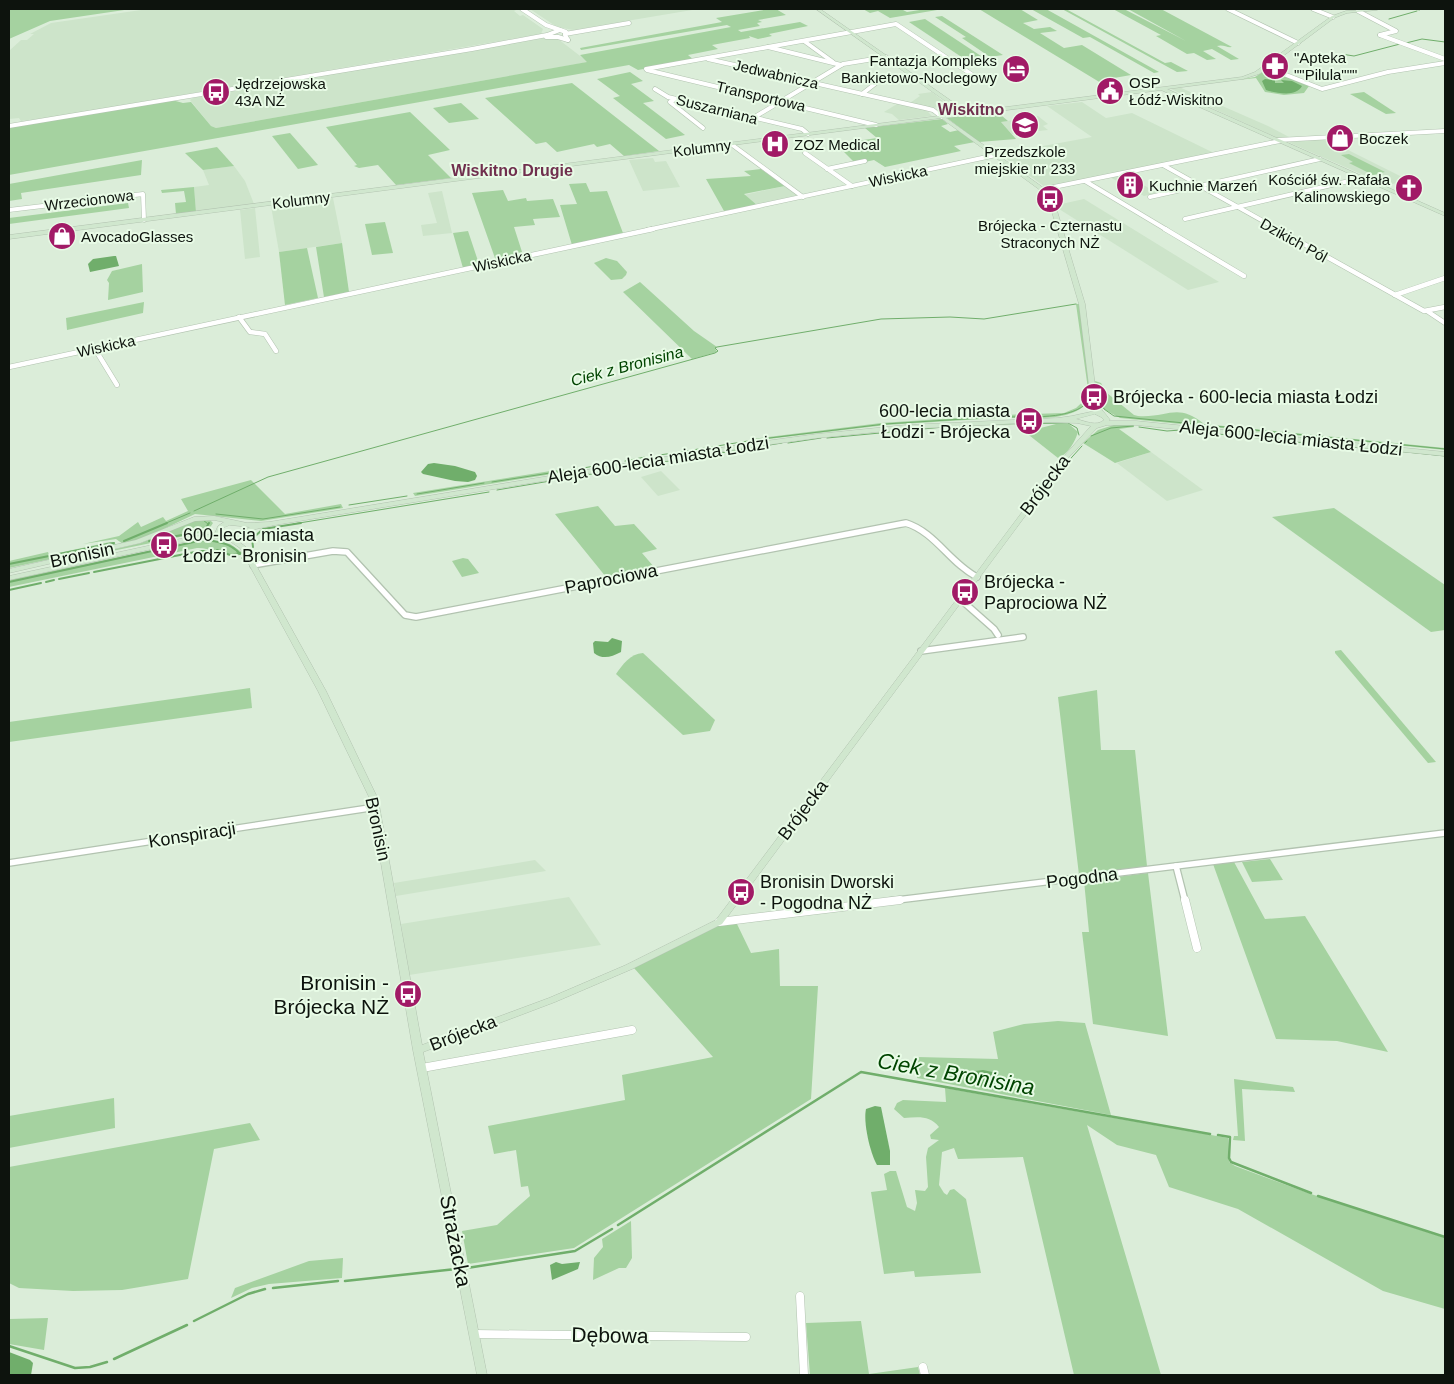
<svg xmlns="http://www.w3.org/2000/svg" width="1454" height="1384" font-family="Arial,sans-serif">
<rect width="100%" height="100%" fill="#dbedd9"/>
<g fill="#cde4ca">
<path d="M148,9H514L516,10L514,11L520,16L523,15L543,29L541,34L52,117L21,121L19,118L9,119V51L21,40H27L34,34H30L51,23Z"/>
<path d="M530,9H698L573,30L557,27Z"/>
<path d="M545,38L558,39L588,62L216,128L211,126L190,100L193,98Z"/>
<path d="M1179,87L1268,126L1291,138L1279,139L1171,89Z"/>
<path d="M932,92L948,105L933,108L910,103L920,96L918,94Z"/>
<path d="M1082,102L1106,118L1132,113L1214,153L1045,187L1000,154L1092,137L1047,106Z"/>
<path d="M897,104L926,110L932,116L899,120L892,114L884,112Z"/>
<path d="M1038,116L1048,124L1043,126L1048,130L1012,134L1001,122Z"/>
<path d="M1326,139L1410,181L1386,185L1288,142Z"/>
<path d="M653,158L655,162L666,161L680,187L643,191L629,160Z"/>
<path d="M234,166L245,181L254,204L196,212L194,187L209,185L203,170Z"/>
<path d="M1123,173L1157,193L1144,196L1108,176Z"/>
<path d="M785,186L798,195L756,204L744,195Z"/>
<path d="M442,191L452,233L423,236L421,225L437,223L428,193Z"/>
<path d="M333,198L342,243L279,252L271,206Z"/>
<path d="M1084,199L1219,282L1188,290L1059,209L1057,205Z"/>
<path d="M255,208L260,257L245,259L240,210Z"/>
<path d="M1151,452L1203,490L1167,501L1117,463Z"/>
<path d="M661,471L680,490L658,496L641,477Z"/>
<path d="M535,860L546,871L396,896L394,883Z"/>
<path d="M569,897L601,945L409,975L401,924Z"/>
</g>
<g fill="#a5d2a0">
<path d="M9,9H131L50,21L9,39Z"/>
<path d="M770,9H776L786,15L758,20L762,22L757,23L760,26L738,30L741,32L800,22L808,26L769,34L772,36L758,39L749,36L750,38L712,45L718,49L688,55L694,60L638,70L629,65L9,175V127L172,100L183,103L191,102L211,126L216,128L587,62L580,55L731,27L727,25L581,50L580,48L722,22L716,18Z"/>
<path d="M863,9H901L907,12L926,9H943L890,18L878,11L870,13Z"/>
<path d="M973,9H1020L1038,20L1023,23L1034,29L1050,27L1057,31L1040,33L1064,48L1082,45L1131,75L1114,78L1116,81L1101,83L979,9Z"/>
<path d="M1031,9H1046L1159,72L1154,73L1090,37L1083,38Z"/>
<path d="M1062,9H1066L1165,63L1171,62L1188,71L1177,72Z"/>
<path d="M1113,9H1124L1186,41L1128,9H1161L1232,47C1227,48 1223,44 1217,46L1239,59L1231,60L1212,49L1203,51L1216,59L1207,60L1194,53L1187,54L1156,36L1161,35Z"/>
<path d="M942,16L1003,55L990,57L962,38L966,37L935,17Z"/>
<path d="M925,19L984,58L969,62L909,22Z"/>
<path d="M1267,69L1308,85L1309,86L1304,93L1284,95L1265,92L1256,78L1238,80L1255,77Z"/>
<path d="M630,72L643,81L631,84L654,101L643,103L685,135L666,139L613,98L620,96L597,79Z"/>
<path d="M572,83L659,151L624,156L610,144L597,147L594,144L557,152L546,142L536,144L485,98Z"/>
<path d="M1364,92L1396,113L1386,114L1350,94Z"/>
<path d="M461,103L479,119L449,123L433,108Z"/>
<path d="M996,111L1008,121L1001,122L1016,139L979,142L947,118Z"/>
<path d="M410,112L450,150L428,155L451,178L396,185L378,165L359,168L354,166L357,165L326,127Z"/>
<path d="M942,119L948,124L941,126L950,132L959,130L975,142L954,146L961,151L885,167L874,160L856,164L836,144L877,138L865,128Z"/>
<path d="M290,133L318,165L298,169L272,136Z"/>
<path d="M217,147L234,166L203,170L185,153Z"/>
<path d="M1349,154L1385,172L1373,175L1349,163L1353,162L1341,155Z"/>
<path d="M142,160L141,175L21,193L22,199L9,201V184Z"/>
<path d="M761,169L785,186L744,194L757,205L724,211L706,179L751,176L744,171Z"/>
<path d="M586,183L590,192L607,191L623,233L572,245L560,205L577,204L569,184Z"/>
<path d="M194,187L196,212L176,214L175,203L186,202L184,191L162,193L161,190Z"/>
<path d="M503,190L508,201L526,198L527,201L553,199L560,217L533,219L535,225L514,227L523,255L496,261L472,193Z"/>
<path d="M128,203L129,208L9,224V218Z"/>
<path d="M385,222L393,253L372,255L365,224Z"/>
<path d="M468,231L479,264L463,268L453,233Z"/>
<path d="M342,243L349,292L324,297L316,247Z"/>
<path d="M307,248L318,298L285,305L279,252Z"/>
<path d="M606,258L617,261L627,272L626,275L622,279L611,280L594,263Z"/>
<path d="M142,264L143,292L108,300L109,283L107,280L112,271Z"/>
<path d="M640,282L694,331L717,347L715,348L717,352L692,359L623,292Z"/>
<path d="M144,302L143,313L67,330L66,318Z"/>
<path d="M1076,304H1080L1091,399C1072,424 1033,417 1002,418L1001,415L1064,413L1076,408L1089,396Z"/>
<path d="M1095,381L1101,383L1107,393L1134,415L1138,416C1169,418 1177,402 1204,424L1445,448V450L1120,418L1100,407Z"/>
<path d="M992,411L998,418L886,425L752,441L751,439L881,423L971,417Z"/>
<path d="M1056,424H1069L1078,432C1075,442 1068,454 1058,458L1025,432Z"/>
<path d="M1117,424L1134,425V427L1119,429L1151,452L1115,463L1083,443L1098,430Z"/>
<path d="M563,469L565,472L415,496L413,493Z"/>
<path d="M251,480L285,514L341,504L343,508L261,521L195,514L145,538L123,544L116,539L83,544L119,536L138,522L141,527L163,517L166,521L188,511L181,499Z"/>
<path d="M598,506L615,526L634,524L657,549L642,553L654,567L606,577L555,514Z"/>
<path d="M1334,508L1445,585V630L1431,632L1272,517Z"/>
<path d="M210,520L213,523L209,529L204,532L64,561L141,543L193,521Z"/>
<path d="M206,539L230,544L243,553C233,561 212,547 197,548L9,587V580Z"/>
<path d="M110,542H114L116,545L9,568V561L48,552L49,555Z"/>
<path d="M463,558L468,559L479,573L462,577L452,561Z"/>
<path d="M1341,650L1436,762L1428,763L1335,653V651Z"/>
<path d="M643,653L715,720L710,731L683,735L616,674C623,664 630,654 643,653Z"/>
<path d="M250,688L252,708L9,742V722Z"/>
<path d="M1097,690L1101,750H1135L1147,866L1079,875L1058,697Z"/>
<path d="M1270,859L1283,880L1252,882L1242,862Z"/>
<path d="M1234,862L1265,919L1305,916L1388,1052L1337,1041L1276,1039L1213,864Z"/>
<path d="M1148,873L1168,1036L1093,1024L1082,932H1089L1084,881Z"/>
<path d="M736,922L751,953L779,949L780,986H818L811,1099L574,1248L468,1264L462,1231L497,1225L530,1196L528,1186L521,1187L516,1150L494,1154L488,1126L625,1100L622,1075L713,1057L634,968L722,924Z"/>
<path d="M1058,1021L1085,1023L1111,1115L917,1078V1057L998,1059L993,1032L1024,1024Z"/>
<path d="M1234,1079L1293,1087L1295,1092L1242,1089L1245,1141L1233,1140L1234,1136H1238Z"/>
<path d="M945,1088L1228,1138L1229,1162L1235,1166L1311,1194L1445,1238V1309L1383,1291L1238,1209L1169,1187L1156,1155L1117,1145L1087,1125L1161,1375H1074L1023,1157L958,1159L954,1148L942,1152L939,1185L944,1193L947,1195L950,1190L954,1189L966,1199L981,1273L915,1277L914,1271L884,1274L871,1192L887,1190L884,1174L890,1171H896L907,1207L915,1211L917,1203L915,1190L925,1191L928,1187L926,1157L928,1148L939,1140L931,1139L930,1135L939,1127C930,1115 918,1117 904,1118L894,1109L897,1103L903,1100L946,1102Z"/>
<path d="M114,1098L115,1128L9,1148V1116Z"/>
<path d="M250,1123L260,1140L214,1149L188,1279L122,1290L73,1291L19,1288L9,1283V1167Z"/>
<path d="M631,1221L632,1258L626,1268H619L593,1280L594,1258L603,1247L602,1239Z"/>
<path d="M343,1258L342,1278L269,1284L252,1288L231,1298L235,1288L309,1261Z"/>
<path d="M48,1318L44,1350L9,1344V1319Z"/>
<path d="M861,1321L869,1374L918,1367L920,1375H810L806,1323Z"/>
</g>
<g fill="#70ae6b">
<path d="M1265,79L1275,80V83H1284L1281,80L1292,81L1302,86C1296,97 1279,93 1269,91L1266,90L1262,81Z"/>
<path d="M114,256H116L119,266L90,272L88,264L93,259Z"/>
<path d="M434,463L455,466L475,472L477,476L475,480L468,482L455,481L423,474L421,472L428,464Z"/>
<path d="M612,638L622,641L621,652C611,657 603,660 594,653L593,643L595,641L608,642Z"/>
<path d="M983,1070L997,1073L1000,1086L998,1089L971,1085L967,1072Z"/>
<path d="M875,1106L881,1107L890,1151V1165H877C870,1153 863,1122 866,1109Z"/>
<path d="M556,1262L562,1264L580,1262L578,1269L552,1280L550,1265Z"/>
<path d="M9,1352L30,1360L33,1363L31,1375H9Z"/>
</g>
<g fill="none" stroke-linecap="round" stroke-linejoin="round">
<g stroke="#70ae6b" stroke-width="1">
<path d="M1419,10L1422,9"/>
<path d="M1389,19L1417,11"/>
<path d="M1406,43L1422,39L1445,42"/>
<path d="M1341,54L1354,56L1400,44"/>
<path d="M1097,385L1104,409L1114,416L1445,449"/>
<path d="M1004,417C1029,416 1072,421 1089,401"/>
<path d="M996,424L1068,423L1077,428L1079,435"/>
<path d="M1139,427L1167,431L1181,430"/>
<path d="M1187,431L1212,433"/>
<path d="M1218,434L1259,438"/>
<path d="M1091,436L1111,428L1133,426"/>
<path d="M827,438L944,427"/>
<path d="M1266,439L1306,443"/>
<path d="M753,440L885,424L995,417"/>
<path d="M788,443L821,438"/>
<path d="M1085,443L1087,441"/>
<path d="M1313,443L1336,446"/>
<path d="M1342,446L1371,449"/>
<path d="M1377,449L1445,456"/>
<path d="M680,452L748,441"/>
<path d="M659,455L674,453"/>
<path d="M690,458L782,443"/>
<path d="M625,461L645,457"/>
<path d="M1063,467L1082,446"/>
<path d="M571,470L619,462"/>
<path d="M492,482L563,471"/>
<path d="M497,490L675,460"/>
<path d="M417,494L484,483"/>
<path d="M349,505L407,496"/>
<path d="M194,511L268,477L715,353L718,351L715,348L717,347L881,319L950,317L984,319L1076,304"/>
<path d="M216,514L263,519L340,507"/>
<path d="M203,520L208,524"/>
<path d="M164,524L190,513"/>
<path d="M293,524L489,492"/>
</g>
<g stroke="#70ae6b" stroke-width="2">
<path d="M124,541L167,523"/>
<path d="M149,541L193,533L206,528L209,523"/>
<path d="M253,547L252,539L263,529L301,523"/>
<path d="M217,550L230,555L240,553"/>
<path d="M200,551H207"/>
<path d="M242,558L247,560"/>
<path d="M9,564L114,543"/>
<path d="M94,572L195,552"/>
<path d="M59,579L89,573"/>
<path d="M9,582L203,540C217,541 231,543 240,554"/>
<path d="M46,582L54,580"/>
<path d="M9,590L41,583"/>
</g>
<g stroke="#70ae6b" stroke-width="2.5">
<path d="M1218,1135L1230,1137L1229,1158L1231,1162L1311,1193"/>
<path d="M1318,1196L1445,1237"/>
<path d="M618,1225L861,1072L1210,1134"/>
<path d="M467,1268L575,1251L612,1229"/>
<path d="M345,1281L456,1269"/>
<path d="M273,1288L338,1281"/>
<path d="M194,1321L248,1294L265,1289"/>
<path d="M9,1346L75,1368L90,1367L107,1362"/>
<path d="M114,1359L187,1325"/>
</g>
<g stroke="#b2c3b0" stroke-width="5">
<g id="street-far3">
<path d="M522,9L546,25L566,32L565,35L568,40"/>
<path d="M1228,9L1298,43"/>
<path d="M1313,9L1333,17"/>
<path d="M1358,11L1396,31L1380,35"/>
<path d="M565,34L629,23"/>
<path d="M1380,35L1445,59"/>
<path d="M546,37H558L568,40"/>
<path d="M804,41L833,62"/>
<path d="M768,47L841,65"/>
<path d="M708,59L925,108L933,110L942,117"/>
<path d="M1266,67L1322,89L1388,72L1445,63"/>
<path d="M646,69L896,24L977,78"/>
<path d="M647,70L876,125"/>
<path d="M655,89L668,97L802,129L808,134"/>
<path d="M862,94L880,80"/>
<path d="M675,99L670,102L703,128"/>
<path d="M753,118L843,64L886,57"/>
<path d="M9,126L472,49L547,35L560,30"/>
<path d="M1278,140L1445,131"/>
<path d="M731,144L803,197"/>
<path d="M805,153L852,186"/>
<path d="M1163,165L1279,230"/>
<path d="M827,169L865,161"/>
<path d="M1085,181L1167,230"/>
<path d="M1044,189L1280,141"/>
<path d="M1150,197L1320,159"/>
<path d="M9,210L143,194L144,220"/>
<path d="M1185,219L1362,178"/>
<path d="M647,230L996,155"/>
</g>
</g>
<g stroke="#b2c3b0" stroke-width="5.5">
<g id="street-far2">
<path d="M1165,229L1244,276"/>
<path d="M1277,229L1424,311L1445,307"/>
<path d="M1395,295L1445,278"/>
<path d="M1427,311L1445,323"/>
<path d="M239,317L250,332L265,334L276,351"/>
<path d="M95,349L117,385"/>
<path d="M9,367L653,229"/>
<path d="M901,524H909"/>
</g>
</g>
<g stroke="#b2c3b0" stroke-width="8">
<g id="street-far1">
<path d="M253,565L333,551L347,552L405,615L416,617L906,523C935,532 950,563 977,577"/>
<path d="M960,599L994,629L998,635"/>
<path d="M921,651L1023,637"/>
<path d="M9,863L376,807"/>
<path d="M1176,866L1185,901"/>
<path d="M889,901L1445,833"/>
</g>
</g>
<g stroke="#b2c3b0" stroke-width="9">
<g id="street">
<path d="M1185,900L1197,948"/>
<path d="M719,922L900,900"/>
<path d="M422,1068L632,1030"/>
<path d="M800,1296L804,1375"/>
<path d="M474,1334L746,1337"/>
<path d="M923,1367L925,1375"/>
</g>
</g>
<g stroke="#b2c3b0" stroke-width="1">
<path id="secondary" d="M816,9H820L967,112L1242,77L1255,72L1332,16L1346,11L1379,9L1377,10L1347,13L1334,18L1259,74L1243,79L1167,89L1445,213V216L1161,90L946,118L1052,194L1085,304L1097,402C1101,410 1105,413 1110,420L1109,421H1136L1445,452V456L1136,425H1107L1097,428L1069,457L722,924L632,969L555,1002L423,1052L487,1375H477L413,1050L370,799L318,691L240,548L228,540L221,538L189,541L9,580V576L189,537L216,534L215,533L218,526L224,522L214,520L195,521L140,543L9,573V569L136,540L194,517L214,516L247,523L269,522L744,444L817,434L906,425L1058,418L1072,416L1095,411L1091,402L1079,304L1047,195L941,118L9,239V235L962,113ZM1095,414L1101,417L1104,420C1097,427 1085,421 1076,419ZM1044,422L1077,423L1091,426L1065,455L716,920L626,965L549,998L422,1045L378,799L326,691L246,547L235,539L256,529L275,525L744,448L817,438L906,429ZM230,525L250,527C241,531 231,540 222,533L223,528Z"/>
</g>
<use href="#street-far3" stroke="#fff" stroke-width="4"/>
<use href="#street-far2" stroke="#fff" stroke-width="4.5"/>
<use href="#street-far1" stroke="#fff" stroke-width="5.5"/>
<use href="#street" stroke="#fff" stroke-width="8"/>
<use href="#secondary" fill="#d0e7ce" fill-rule="evenodd"/>
</g>
<defs>
<g id="pharmacy-disc" transform="scale(1.4375)"><circle r="9.5" fill="#a11a66" stroke="#e8fbe6"/><path d="M-2-6h4v4h4v4h-4v4h-4v-4h-4v-4h4Z" fill="#fff"/></g>
<g id="hotel-disc" transform="scale(1.4375)"><circle r="9.5" fill="#a11a66" stroke="#e8fbe6"/><path d="M-6-4.5h1.5V1H6V5H4.5V3h-9V5H-6ZM-4 0a1.8 1.8 0 1 1 3.6 0ZM.5 0V-2.5h3Q6-2.5 6 0Z" fill="#fff"/></g>
<g id="civic-disc" transform="scale(1.4375)"><circle r="9.5" fill="#a11a66" stroke="#e8fbe6"/><path d="M-.6-6.5H3V-4.5H.6V-3L4-1V1h2V6H-6V1h2V-1L-.6-3ZM-1.2 2.5V6h2.4V2.5Z" fill="#fff"/></g>
<g id="bus-disc" transform="scale(1.4375)"><circle r="9.5" fill="#a11a66" stroke="#e8fbe6"/><path d="M-5-6H5V4H4V6H2V4H-2V6H-4V4H-5ZM-3.5-4V0h7V-4ZM-3.5 1.2v1.5H-2V1.2ZM2 1.2v1.5H3.5V1.2Z" fill="#fff"/></g>
<g id="school-disc" transform="scale(1.4375)"><circle r="9.5" fill="#a11a66" stroke="#e8fbe6"/><path d="M0-5L7-2L0 1L-7-2ZM-4 1L0 2.5L4 1V4Q0 6-4 4Z" fill="#fff"/></g>
<g id="shop-disc" transform="scale(1.4375)"><circle r="9.5" fill="#a11a66" stroke="#e8fbe6"/><path d="M-5-2.5h2.3a2.7 3.5 0 0 1 5.4 0H5L5.5 6h-11ZM-1.5-2.5h3a1.5 2.3 0 0 0-3 0Z" fill="#fff"/></g>
<g id="hospital-disc" transform="scale(1.4375)"><circle r="9.5" fill="#a11a66" stroke="#e8fbe6"/><path d="M-5-5h3v3.5h4V-5h3V5h-3V1.5h-4V5h-3Z" fill="#fff"/></g>
<g id="building-disc" transform="scale(1.4375)"><circle r="9.5" fill="#a11a66" stroke="#e8fbe6"/><path d="M-4-6H4V6H1V3H-1V6H-4ZM-2.5-4.3h1.7v1.8h-1.7ZM.8-4.3h1.7v1.8H.8ZM-2.5-1h1.7V.8h-1.7ZM.8-1h1.7V.8H.8Z" fill="#fff"/></g>
<g id="church-disc" transform="scale(1.4375)"><circle r="9.5" fill="#a11a66" stroke="#e8fbe6"/><path d="M-1.2-6h2.4v3.5h3.3v2.4h-3.3V6h-2.4V-.1h-3.3v-2.4h3.3Z" fill="#fff"/></g>
</defs>
<g fill-rule="evenodd">
<use href="#pharmacy-disc" x="1275" y="66"/>
<use href="#hotel-disc" x="1016" y="69"/>
<use href="#civic-disc" x="1110" y="91"/>
<use href="#bus-disc" x="216" y="92"/>
<use href="#school-disc" x="1025" y="125"/>
<use href="#shop-disc" x="1340" y="138"/>
<use href="#hospital-disc" x="775" y="144"/>
<use href="#building-disc" x="1130" y="185"/>
<use href="#church-disc" x="1409" y="188"/>
<use href="#bus-disc" x="1050" y="199"/>
<use href="#shop-disc" x="62" y="236"/>
<use href="#bus-disc" x="1094" y="397"/>
<use href="#bus-disc" x="1029" y="421"/>
<use href="#bus-disc" x="164" y="545"/>
<use href="#bus-disc" x="965" y="592"/>
<use href="#bus-disc" x="741" y="892"/>
<use href="#bus-disc" x="408" y="994"/>
</g>
<g text-anchor="middle" dominant-baseline="central" stroke-width="4" stroke-linejoin="round" paint-order="stroke">
<g font-size="15" fill="#0d130d" stroke="#e8fbe6" text-anchor="start">
<text x="1294" y="57">"Apteka<tspan x="1294" dy="17">""Pilula"""</tspan></text>
<text x="997" y="60" text-anchor="end">Fantazja Kompleks<tspan x="997" dy="17">Bankietowo-Noclegowy</tspan></text>
<text x="1129" y="82">OSP<tspan x="1129" dy="17">Łódź-Wiskitno</tspan></text>
<text x="235" y="83">Jędrzejowska<tspan x="235" dy="17">43A NŻ</tspan></text>
<text x="1359" y="138">Boczek</text>
<text x="794" y="144">ZOZ Medical</text>
<text x="1025" y="151" text-anchor="middle">Przedszkole<tspan x="1025" dy="17">miejskie nr 233</tspan></text>
<text x="1390" y="179" text-anchor="end">Kościół św. Rafała<tspan x="1390" dy="17">Kalinowskiego</tspan></text>
<text x="1149" y="185">Kuchnie Marzeń</text>
<text x="1050" y="225" text-anchor="middle">Brójecka - Czternastu<tspan x="1050" dy="17">Straconych NŻ</tspan></text>
<text x="81" y="236">AvocadoGlasses</text>
</g>
<g font-size="15" fill="#0d130d" stroke="#e8fbe6">
<text transform="translate(776 74) rotate(13)">Jedwabnicza</text>
<text transform="translate(761 96) rotate(13)">Transportowa</text>
<text transform="translate(717 109) rotate(14)">Suszarniana</text>
<text transform="translate(702 148) rotate(-7)">Kolumny</text>
<text transform="translate(898 176) rotate(-12)">Wiskicka</text>
<text transform="translate(89 200) rotate(-7)">Wrzecionowa</text>
<text transform="translate(301 200) rotate(-7)">Kolumny</text>
<text transform="translate(1294 240) rotate(29)">Dzikich Pól</text>
<text transform="translate(502 261) rotate(-12)">Wiskicka</text>
<text transform="translate(106 346) rotate(-12)">Wiskicka</text>
</g>
<g font-size="16" font-weight="bold" fill="#702f4e" stroke="#e8fbe6">
<text x="971" y="109">Wiskitno</text>
</g>
<g font-size="16" font-weight="bold" fill="#702f4e" stroke="#e8fbe6">
<text x="512" y="170">Wiskitno Drugie</text>
</g>
<g font-size="16" font-style="italic" fill="#040" stroke="#e8fbe6">
<text transform="translate(627 366) rotate(-15)">Ciek z Bronisina</text>
</g>
<g font-size="18" fill="#0d130d" stroke="#e8fbe6" text-anchor="start">
<text x="1113" y="397">Brójecka - 600-lecia miasta Łodzi</text>
<text x="1010" y="411" text-anchor="end">600-lecia miasta<tspan x="1010" dy="21">Łodzi - Brójecka</tspan></text>
<text x="183" y="535">600-lecia miasta<tspan x="183" dy="21">Łodzi - Bronisin</tspan></text>
<text x="984" y="582">Brójecka -<tspan x="984" dy="21">Paprociowa NŻ</tspan></text>
<text x="760" y="882">Bronisin Dworski<tspan x="760" dy="21">- Pogodna NŻ</tspan></text>
</g>
<g font-size="18" fill="#0d130d" stroke="#e8fbe6">
<text transform="translate(1291 438) rotate(6)">Aleja 600-lecia miasta Łodzi</text>
<text transform="translate(658 460) rotate(-9)">Aleja 600-lecia miasta Łodzi</text>
<text transform="translate(1045 485) rotate(-53)">Brójecka</text>
<text transform="translate(82 555) rotate(-12)">Bronisin</text>
<text transform="translate(611 579) rotate(-11)">Paprociowa</text>
<text transform="translate(803 810) rotate(-53)">Brójecka</text>
<text transform="translate(378 829) rotate(78)">Bronisin</text>
<text transform="translate(192 835) rotate(-9)">Konspiracji</text>
<text transform="translate(1082 878) rotate(-7)">Pogodna</text>
<text transform="translate(463 1033) rotate(-21)">Brójecka</text>
</g>
<g font-size="21" fill="#0d130d" stroke="#e8fbe6" text-anchor="end">
<text x="389" y="982">Bronisin -<tspan x="389" dy="24">Brójecka NŻ</tspan></text>
</g>
<g font-size="21" fill="#0d130d" stroke="#e8fbe6">
<text transform="translate(456 1241) rotate(79)">Strażacka</text>
<text transform="translate(610 1335) rotate(1)">Dębowa</text>
</g>
<g font-size="22" font-style="italic" fill="#040" stroke="#e8fbe6">
<text transform="translate(956 1074) rotate(10)">Ciek z Bronisina</text>
</g>
</g>
<rect width="1454" height="1384" fill="none" stroke="#0d130d" stroke-width="20"/>
</svg>
